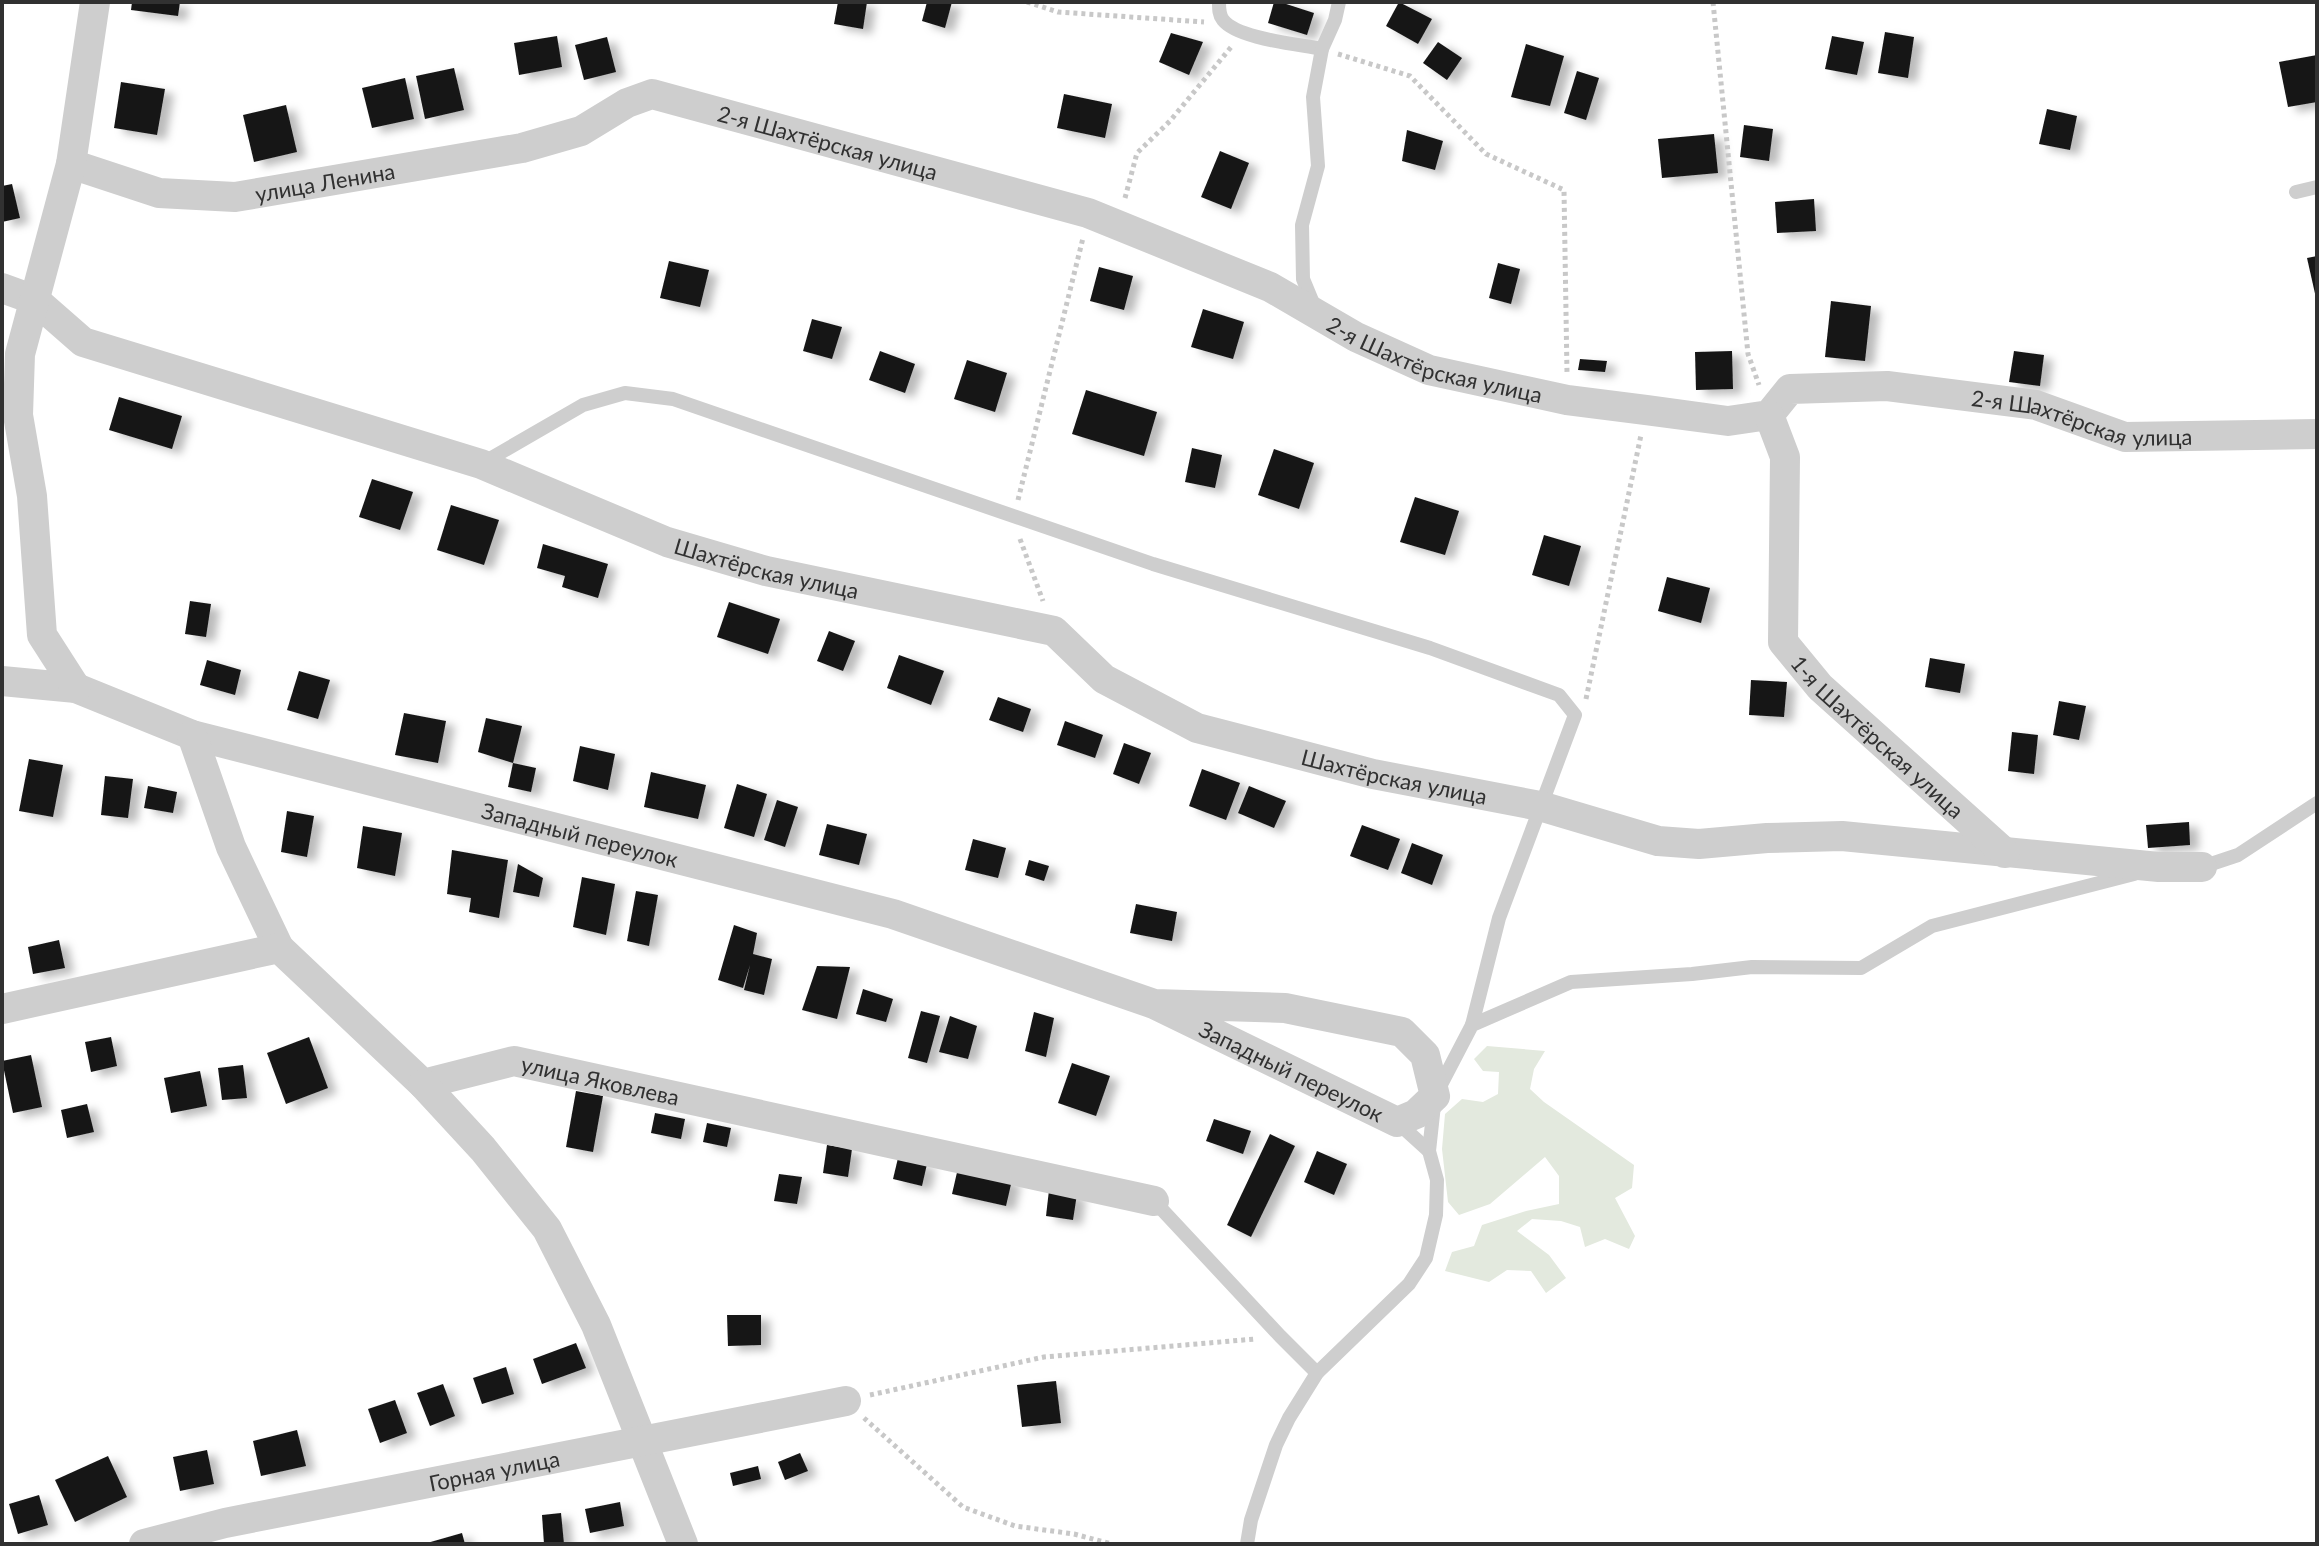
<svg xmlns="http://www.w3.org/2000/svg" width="2319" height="1546" font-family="Lato,sans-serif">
<defs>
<filter id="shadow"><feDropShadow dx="9" dy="5" stdDeviation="4" flood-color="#0004"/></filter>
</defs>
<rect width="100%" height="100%" fill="#fff"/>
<path fill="#e3e9de" d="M1487,1046L1545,1051L1534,1069L1530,1089L1544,1102L1634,1165L1632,1188L1615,1198L1635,1236L1629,1249L1605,1239L1585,1247L1580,1227L1561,1221L1532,1219L1517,1231L1549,1255L1566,1278L1546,1293L1531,1271L1507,1270L1489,1282L1445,1271L1452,1252L1474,1246L1482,1225L1526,1211L1559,1204V1176L1545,1157L1490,1204L1459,1215L1448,1202L1442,1149L1445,1114L1462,1099L1483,1102L1498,1094L1499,1072L1483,1071L1474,1059Z"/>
<g fill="#181818" filter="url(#shadow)">
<path d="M132,2H180L178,16L131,10Z"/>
<path d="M838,2H867L863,29L834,24Z"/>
<path d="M927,2H952L945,28L922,21Z"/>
<path d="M1274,2H1280L1314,13L1307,35L1268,23Z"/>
<path d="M1399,2L1432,19L1418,44L1386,26Z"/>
<path d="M1885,32L1914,37L1908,78L1878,73Z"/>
<path d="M1171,33L1203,42L1189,75L1159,62Z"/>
<path d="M557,36L562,67L519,75L514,43Z"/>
<path d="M1832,36L1864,42L1857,75L1825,69Z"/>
<path d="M607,37L616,72L584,80L575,45Z"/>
<path d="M1438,42L1462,58L1447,80L1423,63Z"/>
<path d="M1526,44L1564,56L1550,106L1511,97Z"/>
<path d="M2317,55V102L2288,107L2279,62Z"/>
<path d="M454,68L464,110L425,119L416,76Z"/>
<path d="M1577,71L1599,78L1586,120L1564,113Z"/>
<path d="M405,78L414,119L372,128L362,88Z"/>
<path d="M121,82L165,89L157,135L114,128Z"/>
<path d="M1064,94L1112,104L1105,138L1057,128Z"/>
<path d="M286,105L297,152L254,162L243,115Z"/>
<path d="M2047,109L2077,116L2070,150L2039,144Z"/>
<path d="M1744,125L1773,129L1769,161L1740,157Z"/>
<path d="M1407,130L1443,141L1435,170L1402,161Z"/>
<path d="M1714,134L1718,173L1662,178L1658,139Z"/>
<path d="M1220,151L1249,163L1231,209L1201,197Z"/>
<path d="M12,184L20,218L2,222V186Z"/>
<path d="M1814,199L1816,231L1777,233L1775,202Z"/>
<path d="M2317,256V298H2316L2307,258Z"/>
<path d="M669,261L709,270L700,307L660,298Z"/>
<path d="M1498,263L1520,269L1511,304L1489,298Z"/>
<path d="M1099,267L1133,276L1124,310L1090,301Z"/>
<path d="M1831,301L1871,306L1865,361L1825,357Z"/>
<path d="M1203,309L1244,322L1233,359L1191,347Z"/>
<path d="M812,319L842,327L832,359L803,351Z"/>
<path d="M880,351L915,364L905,393L869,380Z"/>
<path d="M1732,351L1733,389L1696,390L1695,352Z"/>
<path d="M2014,351L2044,355L2040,386L2009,382Z"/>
<path d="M1580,359L1607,361L1605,372L1578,370Z"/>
<path d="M967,360L1007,373L995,412L954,399Z"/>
<path d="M1086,390L1157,412L1144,456L1072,434Z"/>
<path d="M119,397L182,416L172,449L109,430Z"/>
<path d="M1192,448L1222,455L1215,488L1185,482Z"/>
<path d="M1274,449L1314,463L1299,509L1258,495Z"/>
<path d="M372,479L413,492L400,530L359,517Z"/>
<path d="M1415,497L1459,511L1445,555L1400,542Z"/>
<path d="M451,505L499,520L484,565L437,550Z"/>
<path d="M1544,535L1581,546L1569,586L1532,575Z"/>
<path d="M543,544L608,564L598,598L562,587L565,576L537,568Z"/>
<path d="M1667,577L1710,588L1701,623L1658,611Z"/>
<path d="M190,601L211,604L206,637L185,634Z"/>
<path d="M729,602L780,619L768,654L717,637Z"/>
<path d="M829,631L855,641L843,671L817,661Z"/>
<path d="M899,655L944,671L931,705L887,688Z"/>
<path d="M1930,658L1965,664L1960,693L1925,687Z"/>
<path d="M207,660L241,670L235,695L200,685Z"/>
<path d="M299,671L330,680L318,719L287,710Z"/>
<path d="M1751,680L1787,682L1784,717L1749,715Z"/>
<path d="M998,697L1031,709L1023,732L989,720Z"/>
<path d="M2059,701L2086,706L2079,740L2053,735Z"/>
<path d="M404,713L446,721L438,763L395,755Z"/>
<path d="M486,718L522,726L513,763L478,752Z"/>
<path d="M1065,721L1103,735L1095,758L1057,745Z"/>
<path d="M2012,732L2038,735L2034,774L2008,771Z"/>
<path d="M1124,743L1151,753L1139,784L1113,774Z"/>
<path d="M580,746L615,754L608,790L573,781Z"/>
<path d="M29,759L63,765L53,817L19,811Z"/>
<path d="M513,763L536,768L531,792L508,787Z"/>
<path d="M1202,769L1240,783L1226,820L1189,806Z"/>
<path d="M651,772L706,785L698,819L644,807Z"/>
<path d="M105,776L133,779L128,818L101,815Z"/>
<path d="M737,784L767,794L754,837L724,828Z"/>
<path d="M148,786L177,792L173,813L144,808Z"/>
<path d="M1249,786L1286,801L1274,828L1238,813Z"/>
<path d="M777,800L798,807L785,847L764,840Z"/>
<path d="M287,811L314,816L307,857L281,852Z"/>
<path d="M2189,822L2190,845L2148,848L2146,825Z"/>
<path d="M827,824L867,834L859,865L819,855Z"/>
<path d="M1362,825L1400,839L1388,870L1350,856Z"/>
<path d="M363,826L402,833L395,876L357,868Z"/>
<path d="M973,839L1006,848L998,878L965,870Z"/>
<path d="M1412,843L1443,855L1432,885L1401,873Z"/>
<path d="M452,850L508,860L499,918L469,912L471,898L447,894Z"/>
<path d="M1029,860L1049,866L1044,881L1025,875Z"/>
<path d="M518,864L543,878L539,897L513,892Z"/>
<path d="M582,877L615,884L606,935L573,927Z"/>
<path d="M636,891L658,895L649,946L627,941Z"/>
<path d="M1136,904L1177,912L1172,941L1130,933Z"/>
<path d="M734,925L757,933L753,954L772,959L764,995L744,990L750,965L743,988L718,980Z"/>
<path d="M59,940L65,968L33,974L28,947Z"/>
<path d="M817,966L850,967L837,1019L802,1010Z"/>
<path d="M863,989L893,999L886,1022L856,1014Z"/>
<path d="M921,1011L940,1016L927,1063L908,1058Z"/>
<path d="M1034,1012L1054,1018L1046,1057L1025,1051Z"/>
<path d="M950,1016L977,1026L968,1059L939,1052Z"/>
<path d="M111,1037L117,1066L91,1072L85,1042Z"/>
<path d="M309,1037L328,1088L286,1104L267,1053Z"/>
<path d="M31,1055L42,1107L13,1113L2,1061Z"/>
<path d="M1072,1063L1110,1076L1096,1116L1058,1103Z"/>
<path d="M243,1065L247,1098L222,1100L218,1068Z"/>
<path d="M200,1071L207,1106L171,1113L164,1078Z"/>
<path d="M576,1091L603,1096L593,1152L566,1147Z"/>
<path d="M87,1104L94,1132L67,1138L61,1110Z"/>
<path d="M655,1113L685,1119L681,1139L651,1133Z"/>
<path d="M1214,1119L1251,1131L1243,1154L1206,1141Z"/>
<path d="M707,1123L731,1128L727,1147L703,1142Z"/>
<path d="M1270,1134L1295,1146L1251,1237L1227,1225Z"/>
<path d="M827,1145L852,1149L848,1177L823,1173Z"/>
<path d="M1317,1151L1347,1164L1334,1195L1304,1182Z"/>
<path d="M898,1158L927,1164L922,1186L893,1179Z"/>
<path d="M958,1168L1012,1180L1006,1206L952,1194Z"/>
<path d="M779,1174L802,1177L797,1204L774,1201Z"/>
<path d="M1049,1190L1077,1194L1073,1220L1046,1216Z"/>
<path d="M727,1315H761V1345L728,1346Z"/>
<path d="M576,1343L586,1368L542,1384L533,1359Z"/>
<path d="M506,1367L514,1394L482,1404L473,1378Z"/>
<path d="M1056,1381L1061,1423L1022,1427L1017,1385Z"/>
<path d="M443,1384L455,1416L430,1426L417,1393Z"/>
<path d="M395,1400L407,1433L380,1443L368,1409Z"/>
<path d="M297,1430L306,1466L261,1476L253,1441Z"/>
<path d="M207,1450L214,1484L180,1491L173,1457Z"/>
<path d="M800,1453L808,1471L785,1480L778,1462Z"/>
<path d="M108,1456L127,1497L75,1522L55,1480Z"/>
<path d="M758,1466L761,1479L733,1486L730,1473Z"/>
<path d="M39,1495L48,1525L18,1534L9,1504Z"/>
<path d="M620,1502L624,1526L590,1533L585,1509Z"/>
<path d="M561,1513L564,1544H544L542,1515Z"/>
<path d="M462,1533L465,1544H427V1543Z"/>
</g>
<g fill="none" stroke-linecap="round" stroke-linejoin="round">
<g stroke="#c8c8c8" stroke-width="5" stroke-dasharray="4 4" stroke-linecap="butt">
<path d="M1027,2L1058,12L1204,22"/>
<path d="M1713,2L1748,354L1759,385"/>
<path d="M1338,54L1410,76L1486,154L1564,190L1567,373"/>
<path d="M1125,198L1137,153L1170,121L1232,46"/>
<path d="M1018,500L1083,238"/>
<path d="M1020,539L1043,601"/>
<path d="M1586,699L1641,435"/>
<path d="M870,1395L1044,1357L1255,1339"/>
<path d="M864,1418L963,1507L1015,1526L1074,1534L1112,1544"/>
</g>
<g stroke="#cecece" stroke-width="14">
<path d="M1219,2C1219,9 1219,15 1223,20C1238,39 1298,44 1322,49"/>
<path d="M2296,192L2317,187"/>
<path d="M1315,308L1303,279L1302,225L1318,166L1313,97L1322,49L1335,20L1339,2"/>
<path d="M481,464L583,405L625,393L673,399L1153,564L1430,648L1559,695L1575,715L1499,918L1472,1025"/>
<path d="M2202,867L2238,855L2317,803"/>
<path d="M1397,1122L1429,1151"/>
<path d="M1154,1201L1280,1336L1317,1373"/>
<path d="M1247,1544L1251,1520L1276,1445L1289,1418L1317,1373L1409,1284L1426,1258L1436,1215L1437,1180L1429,1151L1435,1096L1472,1025L1571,982L1692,974L1752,967L1861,968L1932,926L2134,874"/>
</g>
<g stroke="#cecece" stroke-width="30">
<path id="s1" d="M71,164L159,193L235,197L522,148L581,131L627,103L652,94L1088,213L1270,287L1356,337L1429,370L1567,400L1646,410L1728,421L1769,415L1790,389L1887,386L2036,405L2125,437L2317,434"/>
<path id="s2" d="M2,288L35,300L83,342L481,464L667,542L766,571L1054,631L1104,679L1197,728L1373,774L1540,806L1658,841L1699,844L1767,838L1842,836L2159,867H2202"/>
<path id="s3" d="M1769,415L1785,457L1783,642L1820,687L2005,853"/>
<path id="s4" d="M2,681L76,688L192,735L893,914L1154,1004L1397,1122L1416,1114L1435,1096L1425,1055L1402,1032L1285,1008L1154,1004"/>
<path d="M76,688L42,635L32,496L18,415L20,354L71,164L95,2"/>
<path d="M192,735L231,847L279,948"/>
<path id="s5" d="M2,1009L279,948L423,1084L514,1061L1154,1201"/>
<path d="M423,1084L483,1149L547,1229L596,1325L683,1544"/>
<path id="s6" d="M144,1544L225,1523L846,1401"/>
</g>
</g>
<g text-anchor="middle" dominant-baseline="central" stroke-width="8" stroke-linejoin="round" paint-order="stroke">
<g font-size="22" fill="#313131" stroke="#fff">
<text stroke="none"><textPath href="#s1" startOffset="784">2-я Шахтёрская улица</textPath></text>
<text stroke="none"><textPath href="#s1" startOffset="260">улица Ленина</textPath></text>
<text stroke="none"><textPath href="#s1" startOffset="1432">2-я Шахтёрская улица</textPath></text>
<text stroke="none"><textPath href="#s1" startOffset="2104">2-я Шахтёрская улица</textPath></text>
<text stroke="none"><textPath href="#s2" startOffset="820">Шахтёрская улица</textPath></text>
<text stroke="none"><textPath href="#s3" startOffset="364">1-я Шахтёрская улица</textPath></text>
<text stroke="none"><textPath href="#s2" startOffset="1492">Шахтёрская улица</textPath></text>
<text stroke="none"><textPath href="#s4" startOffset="600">Западный переулок</textPath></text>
<text stroke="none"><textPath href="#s4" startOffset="1352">Западный переулок</textPath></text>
<text stroke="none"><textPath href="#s5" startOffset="664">улица Яковлева</textPath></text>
<text stroke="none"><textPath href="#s6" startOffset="358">Горная улица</textPath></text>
</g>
</g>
<rect width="2319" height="1546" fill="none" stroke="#313131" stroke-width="8"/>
</svg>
